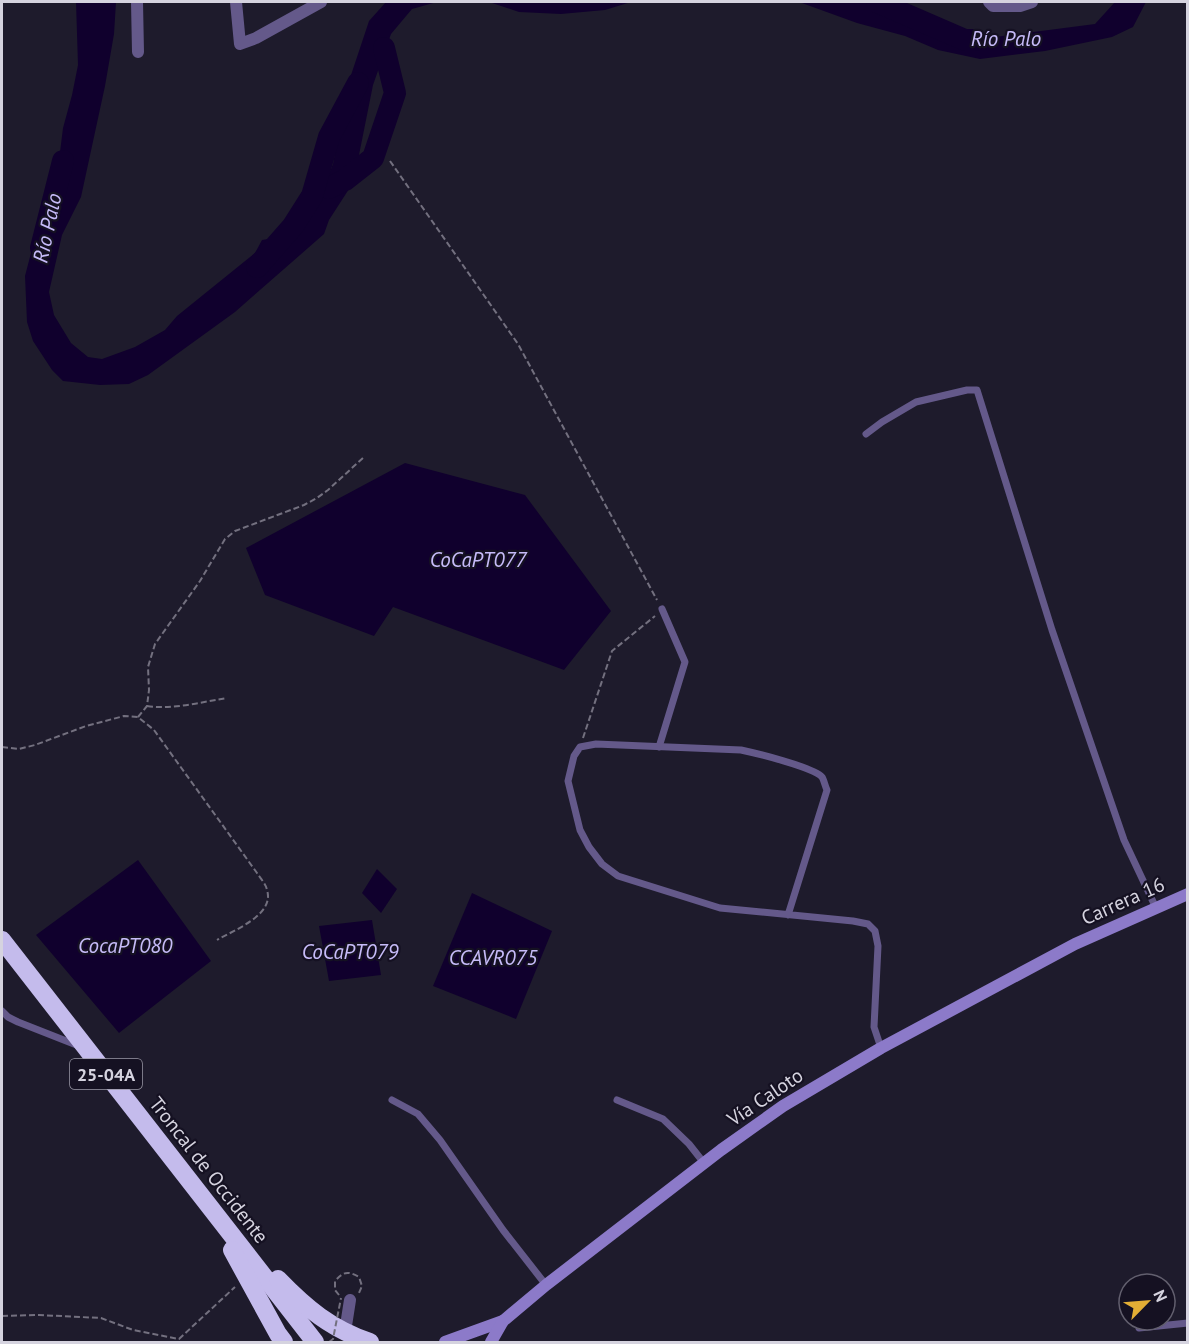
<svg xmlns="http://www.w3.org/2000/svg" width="1189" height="1344" font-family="'PT Sans',sans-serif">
<rect width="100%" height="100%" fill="#1e1b2c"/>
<g fill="#10002d">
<path d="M76,2H116L114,34L105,86L81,197L62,235L49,292L54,315L71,343L88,357L102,359L135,347L165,330L177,316L255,253L262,240L268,239L270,250L292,232L301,228L311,210L320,198L333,164L350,78L369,21L386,2H437L412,9L391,34L373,85L356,170L349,189L329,220L324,234L235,312L148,375L129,384L100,385L63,381L52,370L33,341L27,322L25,276L31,253L53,208L63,128L72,95L78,65Z"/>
<path d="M489,2H631L605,10L561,14L519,12Z"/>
<path d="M799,2H868L882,10L933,31L995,37L1095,24L1115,2H1146L1133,27L1112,37L1045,51L980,59L938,50L905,36L857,23Z"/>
<path d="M405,463L525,495L611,611L564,670L393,607L374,636L265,595L246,548Z"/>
<path d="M138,860L211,961L119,1033L36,935Z"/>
<path d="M377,869L397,889L381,913L362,893Z"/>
<path d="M472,893L552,931L516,1019L433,986Z"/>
<path d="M372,920L381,975L329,981L319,926Z"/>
</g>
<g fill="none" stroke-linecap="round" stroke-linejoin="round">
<g stroke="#10002d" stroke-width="22">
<path d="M877,2L965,40H975"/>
<path d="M329,188L345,180L373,158L395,93L384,48"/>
<path d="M41,248L63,161"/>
<path d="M257,267L293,226L312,196L329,137L358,83"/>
</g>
<g stroke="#73707f" stroke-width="2" stroke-dasharray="6 3" stroke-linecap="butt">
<path d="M390,161L518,344L657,600"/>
<path d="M147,706C173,710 201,702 227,698"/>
<path d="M138,717L147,706L149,690L148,667L155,644L200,581L225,539L235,531L304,505L317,498L328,490L364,457"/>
<path d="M583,738L612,651L655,616"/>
<path d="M2,747L19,749L35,745L86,726L124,716L138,717L154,730L257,873C260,878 266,884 267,890C275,915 234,930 217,940"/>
<path d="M339,1295L335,1290V1281C344,1271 348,1271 359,1277L362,1286L359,1293"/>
<path d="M2,1316L39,1315L101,1318L133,1330L179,1339L235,1287"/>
</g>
<g stroke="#64598a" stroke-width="7">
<path d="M866,434L882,422L916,402L967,390H977L1052,630L1124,840L1156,908"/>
<path d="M659,747L685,662L662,609"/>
<path d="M788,915L827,790C825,786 824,780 822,777C813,767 755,753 741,750L596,744L580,747L574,756L568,781L580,830L589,847L602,864L618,876L720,908L853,921L868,924L875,931L878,946L874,1027L881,1048"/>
<path d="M2,1011L8,1017L18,1022L79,1046"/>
<path d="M392,1100L418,1114L440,1140L503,1230L546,1285"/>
<path d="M617,1100L663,1119L689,1144L704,1163"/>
<path d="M1139,1328L1188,1323"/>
</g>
<g stroke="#64598a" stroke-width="12">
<path d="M137,2L138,52"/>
<path d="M236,2L240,44L256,38L321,2"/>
<path d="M989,2L993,6H1020L1032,2"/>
<path d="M345,1332L350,1300"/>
</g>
<g stroke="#8c7ac9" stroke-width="12">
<path d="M445,1342L503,1321"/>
<path d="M491,1342L503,1321L546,1285L721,1150L783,1106L881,1048L1075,944L1188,894"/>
</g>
<g stroke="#c4bbec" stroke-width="18">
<path d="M2,940L315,1342"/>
<path d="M232,1250L278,1334L284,1342"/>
<path d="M278,1279C306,1308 331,1329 370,1342"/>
</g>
<path stroke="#73707f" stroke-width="2" stroke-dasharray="6 3" stroke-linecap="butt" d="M329,1342L333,1339L341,1298"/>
</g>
<g text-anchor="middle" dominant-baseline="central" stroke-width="4.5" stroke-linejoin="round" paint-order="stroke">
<rect fill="#151122" stroke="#9b99a6" stroke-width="1.5" x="70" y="1059" width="72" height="30" rx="4.5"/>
<g font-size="18" font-weight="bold" fill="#d5d3df">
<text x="106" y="1074">25-04A</text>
</g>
<g font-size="20" fill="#d5d3df" stroke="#151122">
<text transform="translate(1123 901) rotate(-24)">Carrera 16</text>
<text transform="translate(765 1097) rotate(-34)">Vía Caloto</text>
<text transform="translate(209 1170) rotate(52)">Troncal de Occidente</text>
</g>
<g font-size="21" font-style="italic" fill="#c6bbf8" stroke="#151122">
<text x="1006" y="38">Río Palo</text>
<text transform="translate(47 228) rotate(-78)">Río Palo</text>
<text x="478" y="559">CoCaPT077</text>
<text x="125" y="945">CocaPT080</text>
<text x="350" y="951">CoCaPT079</text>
<text x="493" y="957">CCAVR075</text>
</g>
</g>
<rect width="1189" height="1344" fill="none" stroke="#d5d3df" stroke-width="6"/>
<g transform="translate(1147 1302) rotate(65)"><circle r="28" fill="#151122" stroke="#625f6e" stroke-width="1.5"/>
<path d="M0-4.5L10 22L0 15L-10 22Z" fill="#e3ae35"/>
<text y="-9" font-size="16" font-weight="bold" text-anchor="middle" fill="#d5d3df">N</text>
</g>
</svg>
